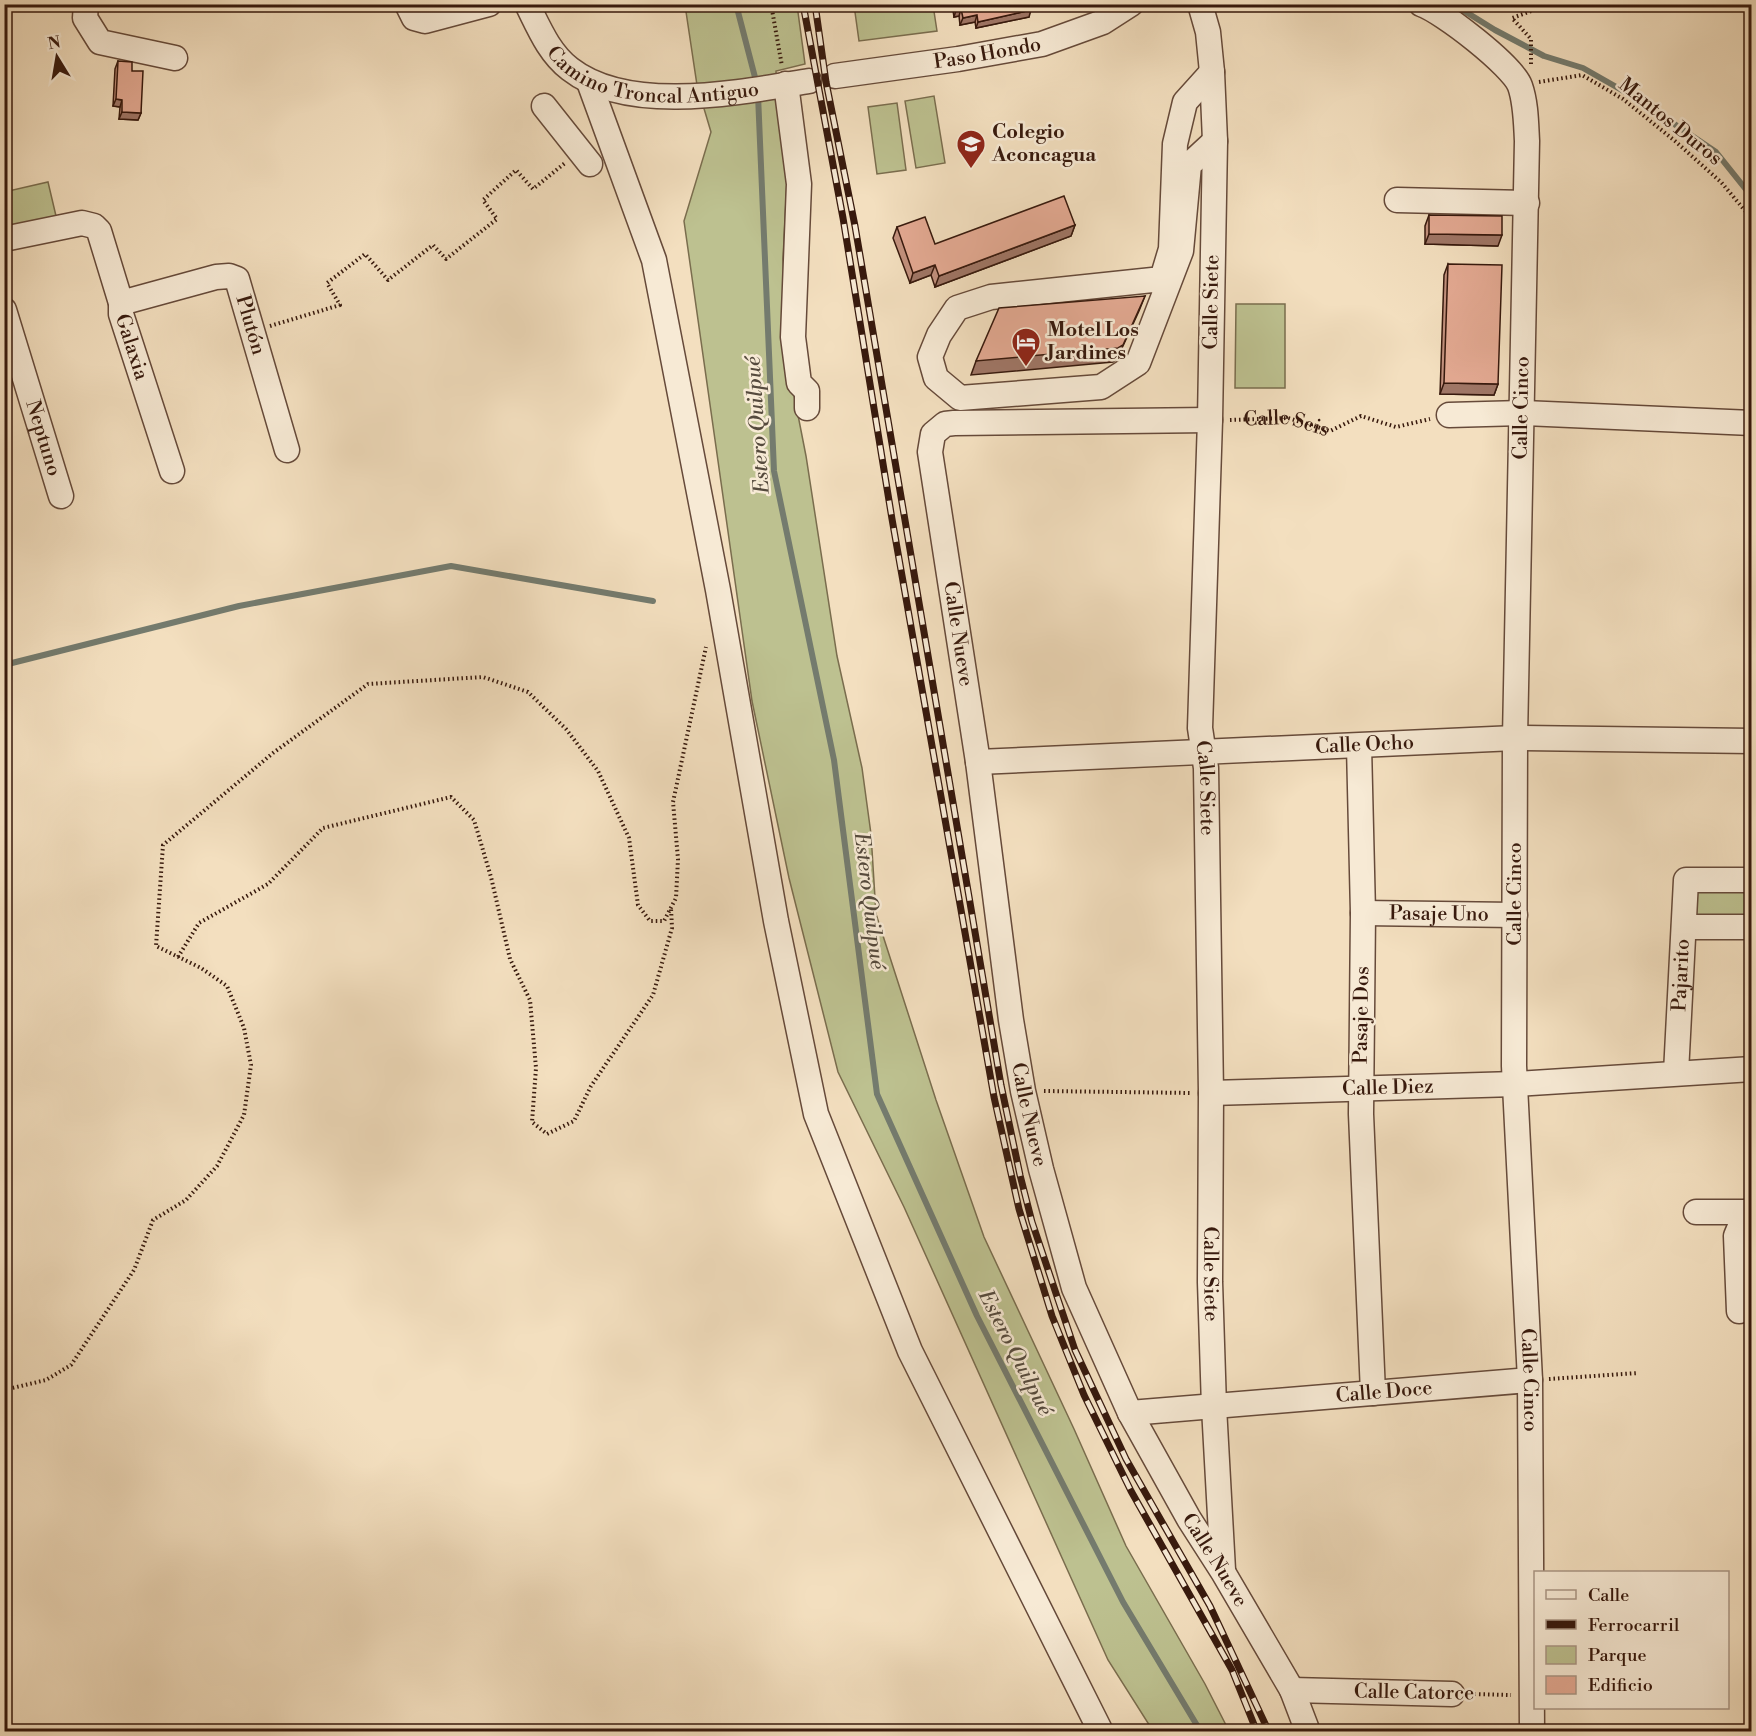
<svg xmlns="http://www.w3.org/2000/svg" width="1756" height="1736" font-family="'Libre Bodoni',serif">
<rect width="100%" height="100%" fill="#f3dfbf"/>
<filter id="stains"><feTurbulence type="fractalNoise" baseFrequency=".00333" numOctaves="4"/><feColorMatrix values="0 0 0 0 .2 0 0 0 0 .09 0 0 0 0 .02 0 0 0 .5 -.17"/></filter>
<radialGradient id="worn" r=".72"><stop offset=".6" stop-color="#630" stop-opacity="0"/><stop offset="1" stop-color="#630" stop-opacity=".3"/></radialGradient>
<g fill="#bdc190" stroke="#7a6d4e" stroke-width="1.5">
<path d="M685,5H797L805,64L776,71L778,113L788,161L783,259L787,359L806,456L837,656L862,768L871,834L876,914L936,1100L984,1237L1074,1429L1126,1546L1205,1684L1229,1731H1153L1108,1660L904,1207L838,1072L789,878L752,701L684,221L711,132L697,85Z"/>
<path d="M854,5H933L937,31L859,41Z"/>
<path d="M934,96L945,163L916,168L905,101Z"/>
<path d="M897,103L906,170L877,174L868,107Z"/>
<path d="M48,182L56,216L5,227L4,192Z"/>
<path d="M1236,304H1285V388H1235Z"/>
<path d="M1688,885H1751V924L1688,925Z"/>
</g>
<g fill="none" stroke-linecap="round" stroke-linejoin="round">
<g stroke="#747b6e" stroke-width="6">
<path d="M736,4L757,85"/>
<path d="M1453,4L1495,30L1544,56L1583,68L1634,97L1716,152L1752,197"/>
<path d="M758,95L774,471L834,760L877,1094L977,1316L1123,1602L1201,1732"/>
<path d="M4,665L239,606L451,566L653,601"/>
</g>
<g stroke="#664a3a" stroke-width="27">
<g id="minor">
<path d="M86,4L85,18L100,42L175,58"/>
<path d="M407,4L414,18L425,21L489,4"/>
<path id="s2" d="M527,4C539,28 549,53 570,69C629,115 741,92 809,81"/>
<path id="s3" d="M1200,4L1208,32L1212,72L1215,141L1210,420L1200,728L1206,768L1211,1093L1210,1282L1214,1407L1223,1570"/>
<path id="s4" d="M1421,4C1442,11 1513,66 1520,86C1526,103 1526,123 1527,141L1515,738L1514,1066L1530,1380L1532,1732"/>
<path d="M1212,72L1185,102L1175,144L1171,249L1162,279L991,297L957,308L939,335L930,357L936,378L960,398L1101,387L1138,363L1181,251L1189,165L1215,141"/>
<path id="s5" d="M835,76L958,59L1042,44L1103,22L1131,4"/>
<path d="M589,82L654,260L718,590L776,921L816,1114L910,1351L1101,1732"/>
<path d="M786,84L799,184L793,337L799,383L807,391V408"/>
<path d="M544,106L590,164"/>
<path d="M1397,200L1527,203"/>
<path id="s6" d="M4,239L82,223L94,226L99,231L121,303V314L172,471"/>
<path id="s7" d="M121,303L216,277L229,276L237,279L287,450"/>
<path id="s8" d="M4,310L61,496"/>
<path d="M1449,415L1522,413L1752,423"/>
<path id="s9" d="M1210,420L954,423L945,424L933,434L930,452L978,762L1011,1020L1023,1091L1041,1169L1074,1288L1130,1413L1189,1519L1223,1572L1292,1690L1308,1732"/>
<path d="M1359,746L1363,913L1361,1114L1373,1393"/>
<path id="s10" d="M978,762L1515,738L1752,741"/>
<path id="s11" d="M1363,913L1515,915"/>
<path d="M1684,927H1752"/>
<path id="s12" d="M1676,1073L1686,880H1752"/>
<path id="s13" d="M1211,1093L1515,1084L1752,1069"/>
<path d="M1696,1212H1752"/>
<path d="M1739,1311L1736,1236L1746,1212"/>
<path id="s14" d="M1130,1413L1530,1380"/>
<path d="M1292,1690L1452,1694"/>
</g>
</g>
<g stroke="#37190d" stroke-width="4" stroke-dasharray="1.5 3" stroke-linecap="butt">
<path d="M771,4L782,66"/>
<path d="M1531,64V39L1512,18L1540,8L1537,4"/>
<path d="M1539,82L1582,75L1623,99L1675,141L1721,182L1752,219"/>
<path d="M270,326L340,305L327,283L365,254L388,280L433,245L446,259L497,219L483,200L516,170L533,189L565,163"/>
<path id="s1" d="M1230,420L1288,418L1330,431L1361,416L1396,427L1430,419"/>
<path d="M178,957L199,923L268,884L323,828L451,797L474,820L491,877L510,959L530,1000L536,1068L532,1122L547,1134L574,1121L591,1086L653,995L672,928L671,908"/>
<path d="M1044,1091L1192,1093"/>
<path d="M1549,1379L1638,1373"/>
<path d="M4,1390L46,1380L71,1365L134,1270L153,1220L186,1200L217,1166L244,1115L251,1065L244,1028L227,986L201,968L156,946L163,845L273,753L368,684L483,677L528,692L566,729L598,771L629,838L638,905L650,921H664L676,898L678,859L673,802L706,647"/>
<path d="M1470,1694L1511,1695"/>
</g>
<use href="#minor" stroke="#f7ead5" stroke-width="24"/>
<g stroke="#37190d" stroke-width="7">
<g id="rail">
<path d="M803,4L843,218L892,519L994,1097L1019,1209L1052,1316L1084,1395L1131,1491L1232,1670L1257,1732"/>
<path d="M815,4L826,82L855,226L1001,1085L1020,1175L1032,1222L1075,1350L1126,1459L1210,1606L1269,1732"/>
</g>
</g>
<use href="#rail" stroke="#f7ead5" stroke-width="4.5" stroke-dasharray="14" stroke-linecap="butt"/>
</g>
<g fill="#c3917e" stroke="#37190d" stroke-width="1.5">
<path d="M952,4H1030L1029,17L976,28L975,22L960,25L959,16L954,17Z"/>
<path d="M118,61L132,71L141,113L138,120L119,119L120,107L113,106L115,69Z"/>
<path d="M1429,215L1498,246L1425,244V226Z"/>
<path d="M1075,225L1071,236L935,287L931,275L910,283L893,238L897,227L935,244Z"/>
<path d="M1448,264L1498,384L1494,395L1440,394L1444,275Z"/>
</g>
<g fill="#9f7666" stroke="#37190d" stroke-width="1.5">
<path d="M961,9L959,16L954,17L956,10Z"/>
<path d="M1031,10L1029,17L976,28L978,22Z"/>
<path d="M977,15L975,22L960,25L963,18Z"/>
<path d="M116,99L122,100L120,107L113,106Z"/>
<path d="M122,112L141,113L138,120L119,119Z"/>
<path d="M1075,225L1071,236L935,287L939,276Z"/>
<path d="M1429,234L1502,235L1498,246L1425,244Z"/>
<path d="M935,265L931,275L910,283L913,273Z"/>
<path d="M1145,296L1139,311L1117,359L1113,362L971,375L976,361Z"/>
<path d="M1444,383L1498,384L1494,395L1440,394Z"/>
</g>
<g fill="#e3a992" stroke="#37190d" stroke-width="1.5">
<path d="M955,4H1030L1031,10L978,22L977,15L963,18L961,9L956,10Z"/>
<path d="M118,61L132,62V71H143L141,113L122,112V100L116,99Z"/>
<path d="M1064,196L1075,225L939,276L935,265L913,273L897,227L925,217L935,244Z"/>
<path d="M1429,215L1502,216V235L1429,234Z"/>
<path d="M1448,264L1502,265L1498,384L1444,383Z"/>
<path d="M1145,296L1123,345L1118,348L976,361L999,308Z"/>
</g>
<defs>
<g id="school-pin" transform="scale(1.5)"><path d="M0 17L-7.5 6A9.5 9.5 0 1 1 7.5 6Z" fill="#8f2418" stroke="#f7ead5"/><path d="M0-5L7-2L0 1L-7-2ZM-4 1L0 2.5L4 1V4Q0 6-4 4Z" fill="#fff"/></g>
<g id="hotel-pin" transform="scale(1.5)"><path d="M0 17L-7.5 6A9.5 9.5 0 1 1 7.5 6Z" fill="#8f2418" stroke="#f7ead5"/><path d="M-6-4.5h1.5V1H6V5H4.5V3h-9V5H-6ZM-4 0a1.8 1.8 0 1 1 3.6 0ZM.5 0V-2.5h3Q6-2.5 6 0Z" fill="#fff"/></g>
</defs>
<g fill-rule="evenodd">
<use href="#school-pin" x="971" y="144"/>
<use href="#hotel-pin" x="1026" y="342"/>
</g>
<g text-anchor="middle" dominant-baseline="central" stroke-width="5" stroke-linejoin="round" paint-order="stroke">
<g font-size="20" fill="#37190d" stroke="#f7ead5">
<text stroke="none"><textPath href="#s5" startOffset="154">Paso Hondo</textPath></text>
<text stroke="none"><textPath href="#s2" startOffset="162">Camino Troncal Antiguo</textPath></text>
<text transform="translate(1670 122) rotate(39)">Mantos Duros</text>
<text transform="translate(1212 302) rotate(-89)">Calle Siete</text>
<text stroke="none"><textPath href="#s7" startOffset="168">Plutón</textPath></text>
<text stroke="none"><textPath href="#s6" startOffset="220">Galaxia</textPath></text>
<text transform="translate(1522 408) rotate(-89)">Calle Cinco</text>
<text stroke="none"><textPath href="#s1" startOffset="57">Calle Seis</textPath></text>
<text stroke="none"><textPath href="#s8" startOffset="134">Neptuno</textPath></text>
<text stroke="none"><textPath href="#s9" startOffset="483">Calle Nueve</textPath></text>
<text stroke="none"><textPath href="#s10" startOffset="387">Calle Ocho</textPath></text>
<text stroke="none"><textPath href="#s3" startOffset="786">Calle Siete</textPath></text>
<text transform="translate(1515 894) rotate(-90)">Calle Cinco</text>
<text stroke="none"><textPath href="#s11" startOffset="76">Pasaje Uno</textPath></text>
<text stroke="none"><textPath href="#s12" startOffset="98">Pajarito</textPath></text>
<text transform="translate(1362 1015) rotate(-89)">Pasaje Dos</text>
<text stroke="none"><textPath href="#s13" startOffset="177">Calle Diez</textPath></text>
<text stroke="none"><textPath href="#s9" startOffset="969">Calle Nueve</textPath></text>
<text stroke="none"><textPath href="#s3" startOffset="1272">Calle Siete</textPath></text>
<text stroke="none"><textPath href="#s4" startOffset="1425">Calle Cinco</textPath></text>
<text stroke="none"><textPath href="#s14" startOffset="255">Calle Doce</textPath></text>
<text stroke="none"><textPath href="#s9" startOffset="1455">Calle Nueve</textPath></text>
<text transform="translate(1414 1693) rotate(1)">Calle Catorce</text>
</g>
<g font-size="20" font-weight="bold" fill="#37190d" stroke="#f7ead5" text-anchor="start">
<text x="992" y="132">Colegio<tspan x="992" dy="23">Aconcagua</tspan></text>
<text x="1047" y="330">Motel Los<tspan x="1047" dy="23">Jardines</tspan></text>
</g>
<g font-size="21" font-style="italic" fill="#554a3d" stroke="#f7ead5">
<text transform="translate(758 425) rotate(-94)">Estero Quilpué</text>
<text transform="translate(869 901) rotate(83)">Estero Quilpué</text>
<text transform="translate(1015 1353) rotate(63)">Estero Quilpué</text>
</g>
</g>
<rect width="1756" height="1736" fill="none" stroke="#f3dfbf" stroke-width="24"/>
<rect x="6" y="6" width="1744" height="1724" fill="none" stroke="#37190d" stroke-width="3"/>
<rect x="12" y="12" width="1732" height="1712" fill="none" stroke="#37190d" stroke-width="1.5"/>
<rect x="1534" y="1571" width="195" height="138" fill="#f7ead5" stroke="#aa9685" stroke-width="1.5"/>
<rect x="1546" y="1590" width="30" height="9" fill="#f7ead5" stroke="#aa9685" stroke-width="1.5"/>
<text x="1588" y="1601" font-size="18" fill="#37190d">Calle</text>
<rect x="1546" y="1620" width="30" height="9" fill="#37190d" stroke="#aa9685" stroke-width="1.5"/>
<text x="1588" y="1631" font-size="18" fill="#37190d">Ferrocarril</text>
<rect x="1546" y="1646" width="30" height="18" fill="#bdc190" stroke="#aa9685" stroke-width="1.5"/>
<text x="1588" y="1661" font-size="18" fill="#37190d">Parque</text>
<rect x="1546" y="1676" width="30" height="18" fill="#e3a992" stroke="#aa9685" stroke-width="1.5"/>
<text x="1588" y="1691" font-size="18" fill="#37190d">Edificio</text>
<g transform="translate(57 57) rotate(349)" stroke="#f7ead5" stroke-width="4.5" paint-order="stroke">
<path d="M0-4.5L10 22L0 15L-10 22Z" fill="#37190d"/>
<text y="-9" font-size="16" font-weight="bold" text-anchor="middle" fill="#37190d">N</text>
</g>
<rect width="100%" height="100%" filter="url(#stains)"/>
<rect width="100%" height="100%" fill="url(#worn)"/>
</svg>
